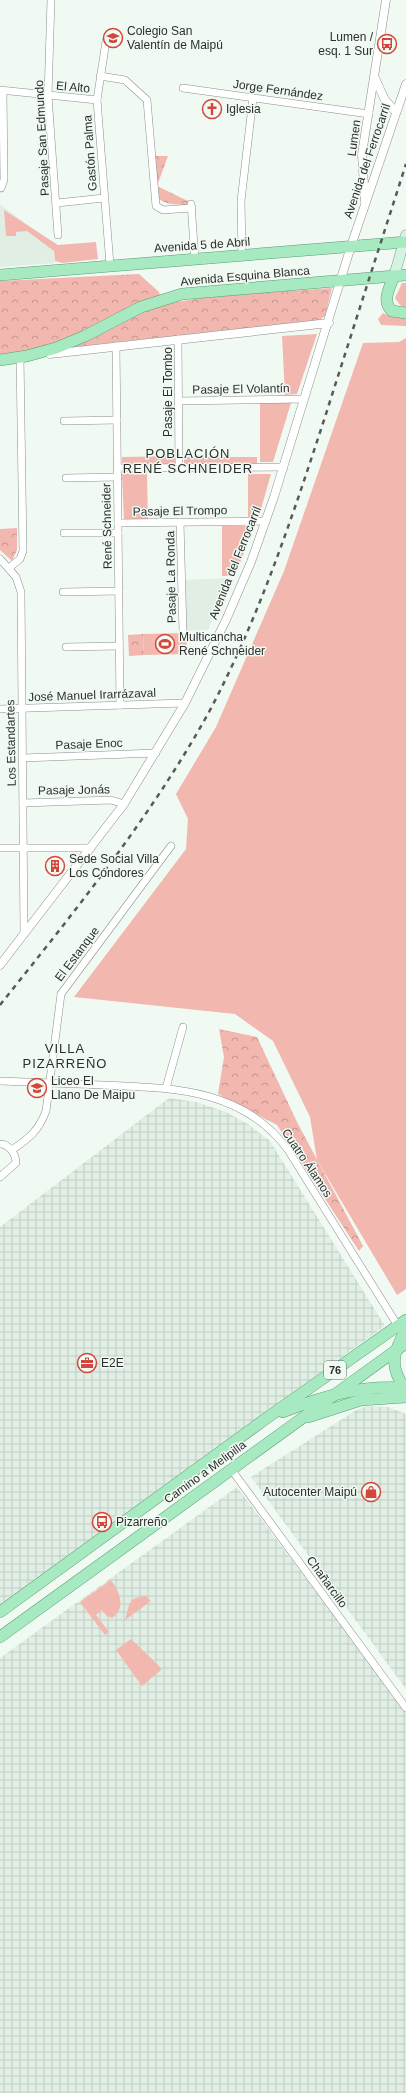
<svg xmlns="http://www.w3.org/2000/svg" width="406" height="2093" font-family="Arial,sans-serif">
<defs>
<pattern id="industrial-grid" width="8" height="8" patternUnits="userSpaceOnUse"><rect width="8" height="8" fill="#e0eee4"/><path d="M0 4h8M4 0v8" fill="none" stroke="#c0ccc4"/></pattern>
<pattern id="forest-crowns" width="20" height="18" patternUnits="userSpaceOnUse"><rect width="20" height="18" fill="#f2b7af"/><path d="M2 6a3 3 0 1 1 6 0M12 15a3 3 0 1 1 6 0" fill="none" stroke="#c4958f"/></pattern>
</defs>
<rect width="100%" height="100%" fill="#f1f9f3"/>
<g fill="#e0eee4">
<path d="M0,204L52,244L55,263L0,267Z"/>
<path d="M230,578L208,630L185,631L183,580Z"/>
</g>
<g fill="url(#industrial-grid)">
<path d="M169,1098L196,1102L226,1112L248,1124L270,1141L385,1326L0,1604V1227Z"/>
<path d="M368,1406L388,1407L406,1414V1689L251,1477L358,1409Z"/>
<path d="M237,1487L406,1711V2093H0V1658Z"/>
</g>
<g fill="#f2b7af">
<path d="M4,210L58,245L96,242L98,259L62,263L55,261L54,251L27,231L16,232V236H6Z"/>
<path d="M402,283H406V308L400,305L395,298Z"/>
<path d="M383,313L389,316L406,317V326L381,325L378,319Z"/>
<path d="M317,334L297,394L285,395L282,336Z"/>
<path d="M406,338V1289L397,1295L317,1160L310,1117L273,1041L235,1014L74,997L186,849L188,819L176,794L216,727L284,571L363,343L399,342Z"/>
<path d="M260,403H291L273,462H260Z"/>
<path d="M176,456V464L122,465V457Z"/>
<rect x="184" y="457" width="73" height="9"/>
<path d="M147,473L148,520L124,521L122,474Z"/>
<path d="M248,474H271L259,516L248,517Z"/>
<path d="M222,526H254L235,576H222Z"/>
<path d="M186,633L187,654L144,655L143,634Z"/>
<path d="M111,1580C119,1591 127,1608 112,1618L107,1616L102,1610L96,1615L109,1632L105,1635L80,1602Z"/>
<path d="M146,1596L151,1601L125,1620C130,1604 127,1598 146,1596Z"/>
<path d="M131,1639L160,1667L161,1670L142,1686L116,1650Z"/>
</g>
<g fill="url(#forest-crowns)">
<path d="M154,156H168L157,186L190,202V205C146,205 156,193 154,156Z"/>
<path d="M139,274L158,291L166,304L206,297L332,288L325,316L319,320L0,355V281Z"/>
<path d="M17,528V550L12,561L0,550V529Z"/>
<path d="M143,634L144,655L129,656L128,635Z"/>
<path d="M219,1029L257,1037L297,1122L363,1246L359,1251L277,1125L218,1094L224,1057Z"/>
</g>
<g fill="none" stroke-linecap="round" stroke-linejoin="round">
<g stroke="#89908b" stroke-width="8">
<g id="minor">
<path d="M51,0L48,96L58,235"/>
<path d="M106,41L97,100L110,265"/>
<path d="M100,76L125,80L147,100L156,206L163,210L192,208"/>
<path d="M183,88L369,114"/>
<path d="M0,90L97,100"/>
<path d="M1,188L4,180L3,91"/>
<path d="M57,203L104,198"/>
<path d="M191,204L195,259"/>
<path d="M242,255L241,201L253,98"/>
<path d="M178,339L179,468"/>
<path d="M116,346L120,705"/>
<path d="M179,401L304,399"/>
<path d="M64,421L117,420"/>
<path d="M118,468L284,467"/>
<path d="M66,478L118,477"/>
<path d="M180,522L183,632"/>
<path d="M118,523L266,521"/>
<path d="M64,533H118"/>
<path d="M0,559L16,577L21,592L24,933"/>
<path d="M9,568L20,559L23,551L20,357"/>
<path d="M63,592L119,591"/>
<path d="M66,647L119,646"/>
<path d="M0,709L185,703"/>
<path d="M23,758L156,753"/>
<path d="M23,803L111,800L124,804"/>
<path d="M0,848H91"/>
<path d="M0,1081C34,1082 69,1084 103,1085C172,1088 243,1088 288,1150L398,1326"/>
<path d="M166,1088L183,1027"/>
<path d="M0,1144C9,1144 16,1154 16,1163L0,1177"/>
<path d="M12,1150C29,1138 38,1132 46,1111L61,994L171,846"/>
<path d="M231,1469L406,1708"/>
</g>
</g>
<g stroke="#89908b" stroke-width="9">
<g id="tertiary">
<path d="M375,78L385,100L396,112"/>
<path d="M365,201L362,154L386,0"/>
<path d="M50,354L329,323"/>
<path d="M0,965L124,804L185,703L226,620L251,562L274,497L351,246L406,84"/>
</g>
</g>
<g stroke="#89908b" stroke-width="11">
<path id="secondary" d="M394,276L406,235"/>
</g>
<g stroke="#569f72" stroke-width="12">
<g id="primary">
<path d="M0,275L406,242"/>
<path d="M394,276C390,287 381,301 392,311L406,313"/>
<path d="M0,360L27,356L56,348L85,336L141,307L182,294L406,275"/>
<path d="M405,1388C388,1366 394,1351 406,1329"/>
<path d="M283,1412C323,1396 361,1385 405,1388"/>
<path d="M308,1417L361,1400L406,1397"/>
<path d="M0,1612L264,1420L406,1320"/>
<path d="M0,1637L406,1343"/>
</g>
</g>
<use href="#minor" stroke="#fff" stroke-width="7"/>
<use href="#tertiary" stroke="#fff" stroke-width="8"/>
<use href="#secondary" stroke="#d3f4e0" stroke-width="10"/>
<use href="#primary" stroke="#a7eac1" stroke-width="11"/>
<path stroke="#575b58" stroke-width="2.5" stroke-dasharray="5 5" stroke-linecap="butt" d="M0,1005C75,911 151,817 209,712C259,618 292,518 325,417C352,332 379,248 406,164"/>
</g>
<defs>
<g id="school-ring" transform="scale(1)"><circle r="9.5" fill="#f1f9f3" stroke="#d4463c" stroke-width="1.5"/><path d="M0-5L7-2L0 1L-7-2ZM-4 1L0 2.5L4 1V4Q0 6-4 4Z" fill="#d4463c"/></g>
<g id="bus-ring" transform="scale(1)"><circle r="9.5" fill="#f1f9f3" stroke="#d4463c" stroke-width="1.5"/><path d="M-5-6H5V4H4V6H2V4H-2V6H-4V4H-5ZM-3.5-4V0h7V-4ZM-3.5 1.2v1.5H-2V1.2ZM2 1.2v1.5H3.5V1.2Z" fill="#d4463c"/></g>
<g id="church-ring" transform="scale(1)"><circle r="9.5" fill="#f1f9f3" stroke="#d4463c" stroke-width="1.5"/><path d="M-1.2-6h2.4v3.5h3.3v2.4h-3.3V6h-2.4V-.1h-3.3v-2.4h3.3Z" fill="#d4463c"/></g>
<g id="stadium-ring" transform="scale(1)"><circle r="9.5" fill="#f1f9f3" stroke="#d4463c" stroke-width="1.5"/><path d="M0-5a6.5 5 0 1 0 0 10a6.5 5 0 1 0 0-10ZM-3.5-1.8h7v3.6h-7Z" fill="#d4463c"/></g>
<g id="building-ring" transform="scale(1)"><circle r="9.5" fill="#f1f9f3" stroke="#d4463c" stroke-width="1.5"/><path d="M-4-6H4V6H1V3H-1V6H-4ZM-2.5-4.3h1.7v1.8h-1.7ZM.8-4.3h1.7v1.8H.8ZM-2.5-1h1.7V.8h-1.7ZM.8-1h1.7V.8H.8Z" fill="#d4463c"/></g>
<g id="office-ring" transform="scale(1)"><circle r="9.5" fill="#f1f9f3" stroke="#d4463c" stroke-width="1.5"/><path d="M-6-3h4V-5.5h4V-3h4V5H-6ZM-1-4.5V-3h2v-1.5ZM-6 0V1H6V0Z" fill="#d4463c"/></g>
<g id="shop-ring" transform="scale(1)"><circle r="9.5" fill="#f1f9f3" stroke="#d4463c" stroke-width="1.5"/><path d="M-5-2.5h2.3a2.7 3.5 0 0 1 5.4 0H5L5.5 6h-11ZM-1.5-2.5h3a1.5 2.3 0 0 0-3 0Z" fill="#d4463c"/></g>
</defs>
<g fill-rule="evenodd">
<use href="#school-ring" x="113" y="38"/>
<use href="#bus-ring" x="387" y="44"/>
<use href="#church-ring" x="212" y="109"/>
<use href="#stadium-ring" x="165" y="644"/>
<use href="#building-ring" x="55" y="866"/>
<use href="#school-ring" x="37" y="1088"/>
<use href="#office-ring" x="87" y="1363"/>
<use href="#shop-ring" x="371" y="1492"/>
<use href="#bus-ring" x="102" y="1522"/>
</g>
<g text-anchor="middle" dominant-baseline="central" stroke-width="3" stroke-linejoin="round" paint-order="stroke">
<rect fill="#f1f9f3" stroke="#676c68" stroke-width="1" x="324" y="1361" width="22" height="18" rx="3"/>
<g font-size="11" font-weight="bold" fill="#2c2f2d">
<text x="335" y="1370">76</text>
</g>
<g font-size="12" fill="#2c2f2d" stroke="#f1f9f3" text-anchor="start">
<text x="127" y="31">Colegio San<tspan x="127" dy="14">Valentín de Maipú</tspan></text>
<text x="373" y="37" text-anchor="end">Lumen /<tspan x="373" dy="14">esq. 1 Sur</tspan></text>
<text x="226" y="109">Iglesia</text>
<text x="179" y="637">Multicancha<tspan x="179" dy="14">René Schneider</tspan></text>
<text x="69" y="859">Sede Social Villa<tspan x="69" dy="14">Los Cóndores</tspan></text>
<text x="51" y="1081">Liceo El<tspan x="51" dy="14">Llano De Maipu</tspan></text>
<text x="101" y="1363">E2E</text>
<text x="357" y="1492" text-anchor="end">Autocenter Maipú</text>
<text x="116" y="1522">Pizarreño</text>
</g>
<g font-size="12" fill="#2c2f2d" stroke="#f1f9f3">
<text transform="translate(73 87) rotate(5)">El Alto</text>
<text transform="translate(278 90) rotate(8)">Jorge Fernández</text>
<text transform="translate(42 138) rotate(-93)">Pasaje San Edmundo</text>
<text transform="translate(354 138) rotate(-82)">Lumen</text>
<text transform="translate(90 153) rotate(-94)">Gastón Palma</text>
<text transform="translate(367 161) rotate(-71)">Avenida del Ferrocarril</text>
<text transform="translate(202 245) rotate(-4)">Avenida 5 de Abril</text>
<text transform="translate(245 276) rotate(-5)">Avenida Esquina Blanca</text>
<text transform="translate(241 389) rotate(-1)">Pasaje El Volantín</text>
<text transform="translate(168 392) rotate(-90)">Pasaje El Tombo</text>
<text transform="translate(180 511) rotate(-1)">Pasaje El Trompo</text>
<text transform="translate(107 526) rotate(-91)">René Schneider</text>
<text transform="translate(235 563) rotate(-68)">Avenida del Ferrocarril</text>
<text transform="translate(171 577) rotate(-91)">Pasaje La Ronda</text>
<text transform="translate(92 695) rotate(-2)">José Manuel Irarrázaval</text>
<text transform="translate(11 743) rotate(-91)">Los Estandartes</text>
<text transform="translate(89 744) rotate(-2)">Pasaje Enoc</text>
<text transform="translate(74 790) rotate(-1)">Pasaje Jonás</text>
<text transform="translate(77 954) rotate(-53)">El Estanque</text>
<text transform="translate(307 1163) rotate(56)">Cuatro Álamos</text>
<text transform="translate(205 1472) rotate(-36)">Camino a Melipilla</text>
<text transform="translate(327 1582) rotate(54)">Chañarcillo</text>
</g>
<g font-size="13" letter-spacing="1" fill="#2c2f2d" stroke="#f1f9f3">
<text x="188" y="453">POBLACIÓN<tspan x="188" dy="15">RENÉ SCHNEIDER</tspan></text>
<text x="65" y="1048">VILLA<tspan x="65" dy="15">PIZARREÑO</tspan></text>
</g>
</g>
</svg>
